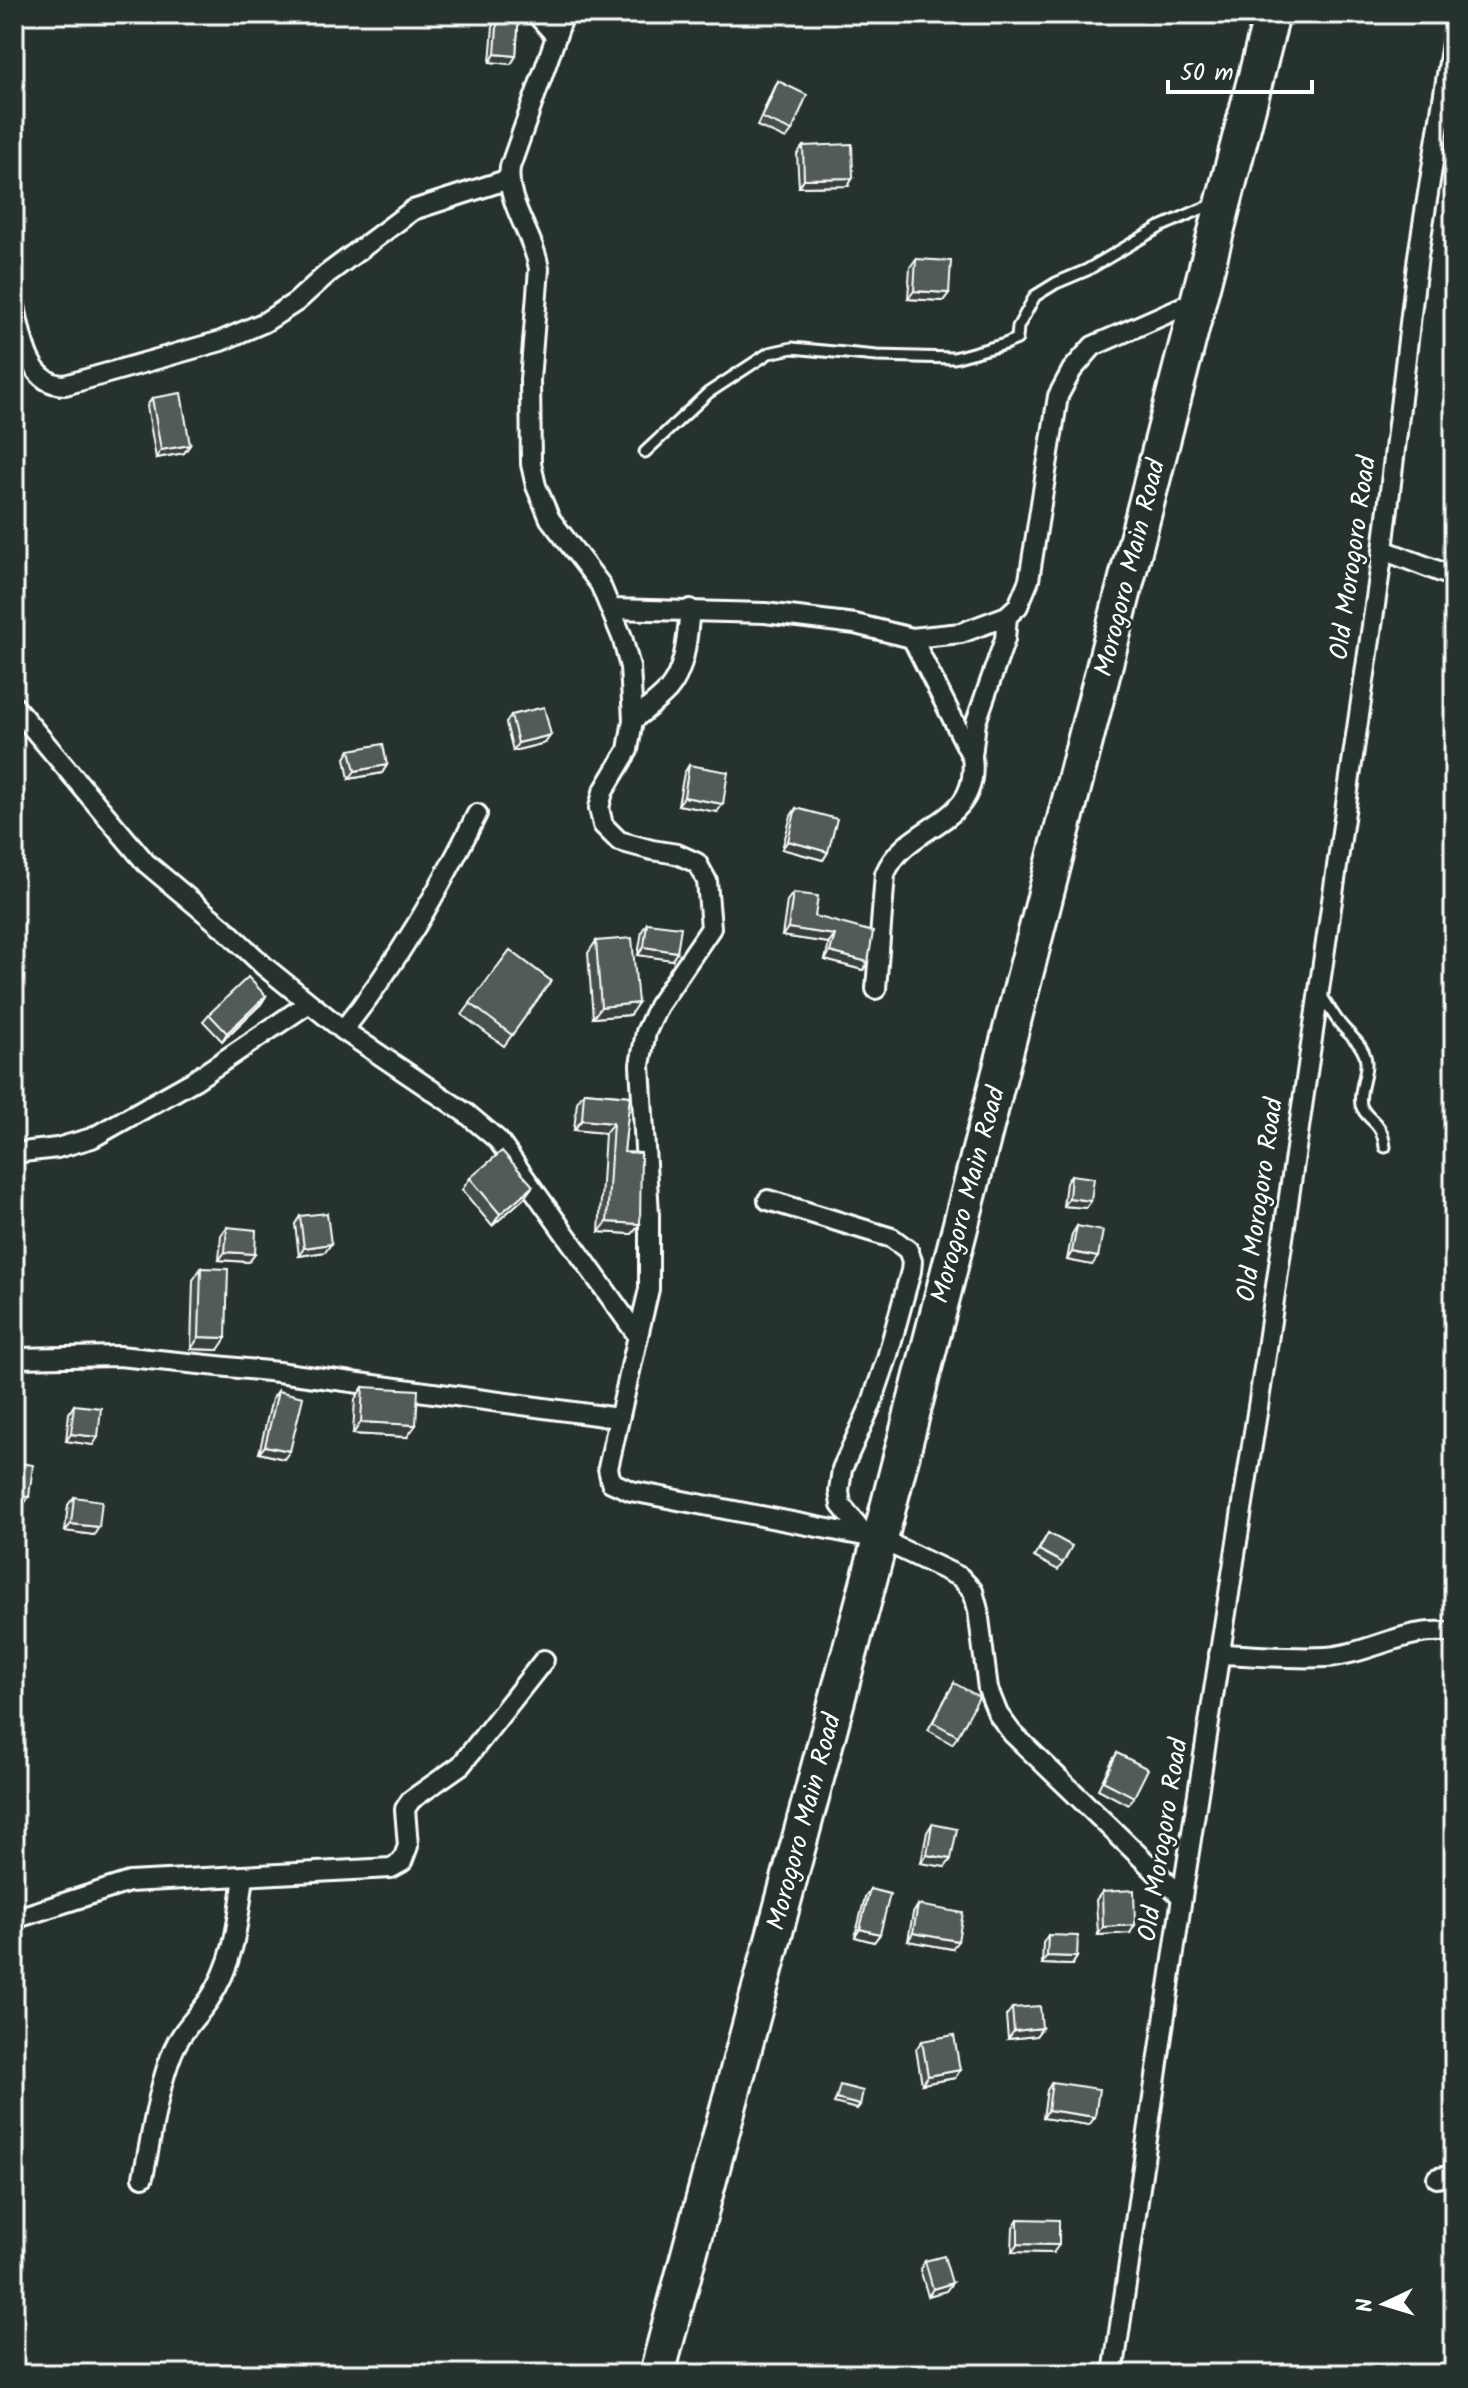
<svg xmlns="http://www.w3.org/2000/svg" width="1468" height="2388" font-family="Kalam,sans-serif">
<rect width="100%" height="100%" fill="#26332d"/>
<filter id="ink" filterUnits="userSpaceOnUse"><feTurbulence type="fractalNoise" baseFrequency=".0125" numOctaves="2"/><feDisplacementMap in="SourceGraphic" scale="16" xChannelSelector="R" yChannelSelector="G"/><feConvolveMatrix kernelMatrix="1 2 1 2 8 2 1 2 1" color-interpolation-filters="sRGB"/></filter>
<g filter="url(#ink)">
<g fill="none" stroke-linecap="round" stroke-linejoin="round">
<g stroke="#fff" stroke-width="15">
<g id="lane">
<path d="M645,452L708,393L769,353L792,348L877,356L954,358L1005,344L1017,339L1018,327L1035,296L1056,283L1087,270L1160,227L1215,203"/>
<path d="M1321,995C1328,1005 1334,1017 1342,1026C1351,1037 1365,1046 1366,1062C1367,1076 1358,1091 1361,1105C1366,1121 1382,1119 1385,1147"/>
</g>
</g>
<g stroke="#fff" stroke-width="24">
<g id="street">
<path d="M536,14L556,36"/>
<path d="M564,14L510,167C505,203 534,234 539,269L530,380L531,464L536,486L550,519L600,584L622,637L630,667L633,720L628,750L603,792L599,808L603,825L619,841L652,850L677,854L697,863L707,881L711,928L658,1006L646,1032L640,1065L649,1214V1289L638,1336"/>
<path d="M14,302C21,332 26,385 65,385L221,341L265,322L296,302L327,274L413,210L509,179"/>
<path d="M1383,550L1454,577"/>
<path d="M611,609L765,613L855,624L912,638L961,633L1007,616L1018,606L1029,580L1058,396L1072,370L1093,346L1200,299"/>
<path d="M14,706L146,863L227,931L265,967L343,1030L467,1114L498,1140L638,1336L608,1468L611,1482L631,1491L880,1539L960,1577L973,1591L978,1610L988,1689L998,1714L1012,1733L1182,1897"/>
<path d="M633,720C644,711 658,701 668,690C686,669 687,636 690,609"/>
<path d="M972,756L976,722L1005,639L1007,616"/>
<path d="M876,989L885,874C906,822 981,827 972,757L912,638"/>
<path d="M343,1030C397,964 439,890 477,814"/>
<path d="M14,1153L57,1148L92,1138L195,1080L309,1003"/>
<path d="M768,1200L892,1238L908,1250L912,1261L911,1271L887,1358L871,1405L842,1469L839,1491L841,1505L866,1536"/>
<path d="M14,1358L119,1356L278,1372L618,1418"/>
<path d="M1219,1654C1254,1655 1291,1659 1326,1657C1370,1654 1409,1625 1454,1633"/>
<path d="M14,1919L129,1882L391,1868L402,1862L408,1846L405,1809L411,1800L461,1765L544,1660"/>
<path d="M143,2177C152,2136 157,2090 173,2051C181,2031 197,2017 209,2000C235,1962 238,1921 244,1876"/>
<path d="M1437,2178L1454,2175"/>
<path d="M1113,2374L1182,1897L1266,1355L1383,550L1418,256L1454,31"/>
</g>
</g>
<g stroke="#fff" stroke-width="40">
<path id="highway" d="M657,2374L880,1539L1272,14"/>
</g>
<use href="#lane" stroke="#26332d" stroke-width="9"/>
<use href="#street" stroke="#26332d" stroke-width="18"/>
<use href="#highway" stroke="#26332d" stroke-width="34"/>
</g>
<g fill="#464f4b" stroke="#fff" stroke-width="2">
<path d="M494,14H519L516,56L511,64L490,62Z"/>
<path d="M778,81L792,131L786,139L757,126L773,89Z"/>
<path d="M803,146L848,186L799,187L797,154Z"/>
<path d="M916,259L949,293L943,301L908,299L910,267Z"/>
<path d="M152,398L190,445L184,453L156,458L147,406Z"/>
<path d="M511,715L545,743L513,751L506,723Z"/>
<path d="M350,750L387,765L382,773L349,779L345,758Z"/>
<path d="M689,765L717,812L678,805L684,773Z"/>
<path d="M796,808L828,852L823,860L782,849L791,816Z"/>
<path d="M793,893L815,916L868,962L863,970L825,960L829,943L782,936L787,901Z"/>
<path d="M647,923L672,960L638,955L642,931Z"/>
<path d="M596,941L630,1015L593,1018L588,953Z"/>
<path d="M510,950L551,981L504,1046L462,1015Z"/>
<path d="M266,996L261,1004L222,1041L203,1021L209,1014Z"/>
<path d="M584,1092L630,1096L624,1152L640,1224L632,1234L599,1232L605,1133L574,1130L577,1102Z"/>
<path d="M1071,1175L1091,1201L1086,1208L1063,1206L1066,1183Z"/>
<path d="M470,1178L524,1198L492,1226L462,1190Z"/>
<path d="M300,1216L331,1244L325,1252L299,1256L295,1224Z"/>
<path d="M1077,1226L1092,1265L1067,1260L1072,1234Z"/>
<path d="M227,1227L255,1254L249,1262L219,1260L221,1235Z"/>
<path d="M201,1268L218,1350L191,1349L193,1280Z"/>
<path d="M363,1387L407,1437L353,1434L355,1399Z"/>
<path d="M278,1391L284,1459L259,1453L272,1399Z"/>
<path d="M74,1405L93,1445L66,1441L69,1413Z"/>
<path d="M74,1497L94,1535L65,1531L68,1505Z"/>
<path d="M1048,1533L1063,1563L1058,1570L1034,1557Z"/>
<path d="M954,1683L958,1736L952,1744L928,1730Z"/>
<path d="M1117,1753L1134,1797L1128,1805L1098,1789L1112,1761Z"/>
<path d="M932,1824L951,1859L945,1867L921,1863L927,1832Z"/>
<path d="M870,1889L880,1934L874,1942L855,1937L865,1897Z"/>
<path d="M1102,1892L1130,1933L1098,1935L1096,1900Z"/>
<path d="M918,1905L952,1949L908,1941L913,1913Z"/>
<path d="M1048,1935L1077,1957L1072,1965L1042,1964L1043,1943Z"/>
<path d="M1012,2008L1042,2028L1036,2036L1008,2039L1006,2016Z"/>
<path d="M922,2041L955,2078L922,2084L916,2049Z"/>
<path d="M1052,2082L1095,2117L1089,2125L1043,2118L1047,2090Z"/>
<path d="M1018,2219L1053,2253L1012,2252L1013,2227Z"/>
<path d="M925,2261L952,2283L946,2291L928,2296L920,2269Z"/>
</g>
<g fill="#39403d" stroke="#fff" stroke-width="2">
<path d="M495,54L516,56L511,64L490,62Z"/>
<path d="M853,178L848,186L799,187L804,179Z"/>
<path d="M914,291L949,293L943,301L908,299Z"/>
<path d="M190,445L184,453L156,458L161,450Z"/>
<path d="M551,735L545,743L513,751L518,743Z"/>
<path d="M387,765L382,773L349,779L355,771Z"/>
<path d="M684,797L723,804L717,812L678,805Z"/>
<path d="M788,841L828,852L823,860L782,849Z"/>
<path d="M788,928L835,935L829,943L782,936Z"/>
<path d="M644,947L677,952L672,960L638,955Z"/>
<path d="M830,952L868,962L863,970L825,960Z"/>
<path d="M266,996L261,1004L222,1041L227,1033Z"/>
<path d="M638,1003L630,1015L593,1018L601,1007Z"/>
<path d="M582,1120L613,1123L605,1133L574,1130Z"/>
<path d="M533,1186L524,1198L492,1226L500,1214Z"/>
<path d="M1069,1198L1091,1201L1086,1208L1063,1206Z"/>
<path d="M607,1222L640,1224L632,1234L599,1232Z"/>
<path d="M331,1244L325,1252L299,1256L304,1248Z"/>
<path d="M225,1252L255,1254L249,1262L219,1260Z"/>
<path d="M1072,1252L1098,1257L1092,1265L1067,1260Z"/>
<path d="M199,1337L226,1338L218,1350L191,1349Z"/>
<path d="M361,1422L416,1425L407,1437L353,1434Z"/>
<path d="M71,1434L98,1437L93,1445L66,1441Z"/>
<path d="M265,1446L290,1451L284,1459L259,1453Z"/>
<path d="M14,1495L29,1497L23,1505L14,1504Z"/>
<path d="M71,1524L99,1527L94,1535L65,1531Z"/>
<path d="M927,1855L951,1859L945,1867L921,1863Z"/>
<path d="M1135,1925L1130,1933L1098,1935L1103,1927Z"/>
<path d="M860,1929L880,1934L874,1942L855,1937Z"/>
<path d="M913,1933L958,1941L952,1949L908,1941Z"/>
<path d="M1047,1956L1077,1957L1072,1965L1042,1964Z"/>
<path d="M1042,2028L1036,2036L1008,2039L1014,2031Z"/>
<path d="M960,2070L955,2078L922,2084L928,2076Z"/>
<path d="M836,2099L860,2105L857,2109L834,2103Z"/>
<path d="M1048,2110L1095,2117L1089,2125L1043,2118Z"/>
<path d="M1018,2244L1059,2245L1053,2253L1012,2252Z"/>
<path d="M952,2283L946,2291L928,2296L933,2289Z"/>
</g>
<g fill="#515c57" stroke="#fff" stroke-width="2">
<path d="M498,14H519L516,56L495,54Z"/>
<path d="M778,81L807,95L792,131L762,118Z"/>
<path d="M852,144L853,178L804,179L803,146Z"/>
<path d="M916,259L951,261L949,293L914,291Z"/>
<path d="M181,393L190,445L161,450L152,398Z"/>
<path d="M544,707L551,735L518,743L511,715Z"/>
<path d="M383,744L387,765L355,771L350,750Z"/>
<path d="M689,765L728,772L723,804L684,797Z"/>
<path d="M796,808L837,819L828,852L788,841Z"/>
<path d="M793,893L818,896L815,916L873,932L868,962L830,952L835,935L788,928Z"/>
<path d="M647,923L681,927L677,952L644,947Z"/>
<path d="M632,938L638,1003L601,1007L596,941Z"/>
<path d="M510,950L551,981L512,1035L470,1003Z"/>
<path d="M248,977L266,996L227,1033L209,1014Z"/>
<path d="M584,1092L630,1096L624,1152L641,1153L640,1224L607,1222L613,1123L582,1120Z"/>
<path d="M502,1151L533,1186L500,1214L470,1178Z"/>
<path d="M1071,1175L1094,1178L1091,1201L1069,1198Z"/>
<path d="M327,1213L331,1244L304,1248L300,1216Z"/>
<path d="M1077,1226L1103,1231L1098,1257L1072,1252Z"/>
<path d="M227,1227L256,1230L255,1254L225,1252Z"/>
<path d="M201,1268L228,1269L226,1338L199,1337Z"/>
<path d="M363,1387L418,1390L416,1425L361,1422Z"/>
<path d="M278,1391L303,1397L290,1451L265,1446Z"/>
<path d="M74,1405L101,1408L98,1437L71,1434Z"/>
<path d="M14,1462L33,1465L29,1497L14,1495Z"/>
<path d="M74,1497L102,1501L99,1527L71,1524Z"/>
<path d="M1048,1533L1072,1546L1063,1563L1039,1550Z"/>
<path d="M954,1683L979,1697L958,1736L933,1722Z"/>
<path d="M1117,1753L1148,1769L1134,1797L1103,1781Z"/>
<path d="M932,1824L957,1829L951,1859L927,1855Z"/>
<path d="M870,1889L890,1894L880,1934L860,1929Z"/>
<path d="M1134,1890L1135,1925L1103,1927L1102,1892Z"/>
<path d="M918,1905L963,1913L958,1941L913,1933Z"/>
<path d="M1048,1935L1078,1936L1077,1957L1047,1956Z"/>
<path d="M1040,2006L1042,2028L1014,2031L1012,2008Z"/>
<path d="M954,2035L960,2070L928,2076L922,2041Z"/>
<path d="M1052,2082L1099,2089L1095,2117L1048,2110Z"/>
<path d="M840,2085L863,2091L860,2105L836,2099Z"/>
<path d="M1018,2219L1059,2220V2245L1018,2244Z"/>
<path d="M944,2256L952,2283L933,2289L925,2261Z"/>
</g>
</g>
<g text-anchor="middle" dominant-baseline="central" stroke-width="6" stroke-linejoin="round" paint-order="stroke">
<g font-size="26" fill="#fff" stroke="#26332d">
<text transform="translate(1354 558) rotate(-82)">Old Morogoro Road</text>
<text transform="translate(1131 568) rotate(-76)">Morogoro Main Road</text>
<text transform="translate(969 1195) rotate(-75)">Morogoro Main Road</text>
<text transform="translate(1261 1200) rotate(-82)">Old Morogoro Road</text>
<text transform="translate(805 1822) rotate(-75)">Morogoro Main Road</text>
<text transform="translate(1164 1840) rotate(-81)">Old Morogoro Road</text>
</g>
</g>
<rect width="1468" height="2388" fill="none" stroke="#26332d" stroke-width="48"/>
<rect x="24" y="24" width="1420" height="2340" fill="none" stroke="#fff" stroke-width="3" filter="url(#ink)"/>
<g transform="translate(1384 2304) rotate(266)" stroke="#26332d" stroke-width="6" paint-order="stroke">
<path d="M0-6L14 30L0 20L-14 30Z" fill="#ffffff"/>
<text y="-12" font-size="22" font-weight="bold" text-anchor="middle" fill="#ffffff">N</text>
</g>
<path d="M1168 80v12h144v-12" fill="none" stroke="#ffffff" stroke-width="4"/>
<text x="1180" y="80" font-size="24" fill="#ffffff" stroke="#26332d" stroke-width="6" paint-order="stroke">50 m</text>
</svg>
